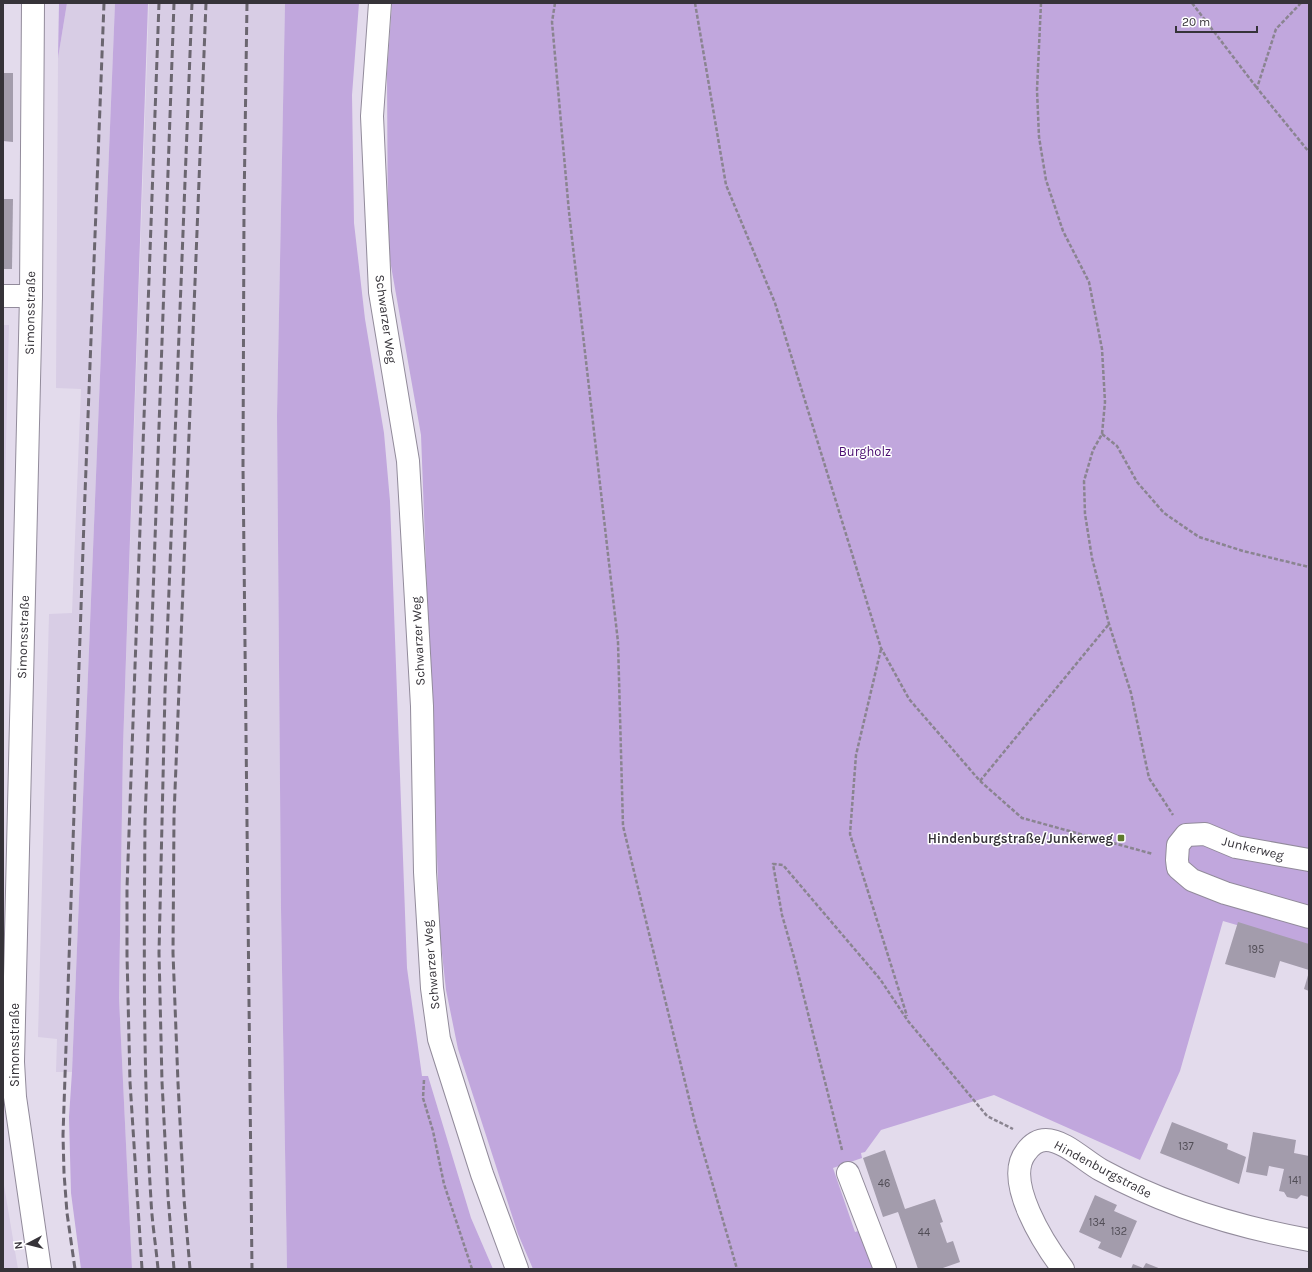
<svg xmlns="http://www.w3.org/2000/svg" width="1312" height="1272" font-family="Karla,sans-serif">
<rect width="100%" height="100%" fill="#e3dbec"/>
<g fill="#d8cde5">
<path d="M67,3H115L72,1072H56L57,1039L38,1037L49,614L72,613L81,389L56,388L58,58Z"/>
<path d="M149,3H285L277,416L281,909L287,1269H132L119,998L123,747Z"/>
<path d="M3,325H9L3,562Z"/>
<path d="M3,1179L18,1269H3Z"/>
</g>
<g fill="#c1a7dd">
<path d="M59,3H67L58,58Z"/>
<path d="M115,3H148L123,747L119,998L132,1269H81L71,1193L69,1117L72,1072Z"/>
<path d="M285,3H359L352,95L354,223L365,319L384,433L390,501L407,968L422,1076H428L471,1218L493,1269H287L281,909L277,416Z"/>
<path d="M392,3H1309V946L1223,921L1180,1071L1140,1160L994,1095L881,1130L865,1152L861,1153L862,1158L833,1168L855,1232L865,1229L879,1269H533L518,1234L458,1049L446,990L440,935L421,435L388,249L387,73Z"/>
</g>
<g fill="#a39cac">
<path d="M3,73H13V142L3,141Z"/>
<path d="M3,199H13L12,269H3Z"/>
<path d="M1238,922L1309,944V970L1280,961L1275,978L1225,964Z"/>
<path d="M1309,972V991L1304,989Z"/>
<path d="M1172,1122L1228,1144L1227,1149L1246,1157L1239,1184L1160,1153Z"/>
<path d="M1253,1132L1296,1140L1294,1153L1309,1156V1197L1301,1195L1297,1199L1287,1197L1284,1192L1279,1191L1284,1169L1269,1166L1267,1176L1246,1172Z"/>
<path d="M885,1150L905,1209L935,1199L943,1222L940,1223L947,1243L953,1241L960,1262L940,1269H918L898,1212L883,1217L863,1158Z"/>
<path d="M1095,1195L1117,1205L1114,1211L1137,1221L1121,1258L1098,1248L1101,1242L1079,1232Z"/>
<path d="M1146,1263L1161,1269H1131L1133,1264L1143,1268Z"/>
</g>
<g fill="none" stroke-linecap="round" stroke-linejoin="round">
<g stroke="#928b9b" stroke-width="24">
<g id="minor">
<path d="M33,3L31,296L13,1062L15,1097L40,1269"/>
<path d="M380,3L372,116L380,292L408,461L422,706L425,872L432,988L439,1039L482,1174L517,1269"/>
<path d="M3,296H31"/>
<path d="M1309,860L1236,847L1205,834L1186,835L1178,845L1177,860L1178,868L1192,880L1225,893L1309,917"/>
<path d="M848,1173L885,1269"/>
<path d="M1063,1269C1045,1245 1003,1181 1026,1152C1031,1145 1037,1140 1046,1140C1064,1140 1085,1161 1101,1170C1165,1205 1237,1227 1309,1240"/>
</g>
</g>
<g stroke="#8a8490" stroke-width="2.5" stroke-dasharray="4 2" stroke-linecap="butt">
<path d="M555,3L552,22L569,212L618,642L623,826L695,1123L737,1269"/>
<path d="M695,3L726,185L775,303L881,648L909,699L980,781L1022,818L1153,854"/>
<path d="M1041,3L1037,90L1039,137L1046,180L1063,231L1089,282L1102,349L1105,402L1102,434L1093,450L1084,481L1085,514L1092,558L1109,624L1131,693L1149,778L1173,815"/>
<path d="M1192,3L1257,88"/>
<path d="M1301,3L1276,29L1257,88L1309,152"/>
<path d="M1102,434L1117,446L1137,482L1164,513L1199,537L1243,551L1309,567"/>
<path d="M881,649L856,755L850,834L907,1016"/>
<path d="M980,781L1109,624"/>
<path d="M424,1080L423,1098L433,1131L444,1184L472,1269"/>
<path d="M842,1150L794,957L782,915L773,864L783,865L880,979L908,1021L987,1116L1013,1129"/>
</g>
<use href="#minor" stroke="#fff" stroke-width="22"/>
<g stroke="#6b6670" stroke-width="3" stroke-dasharray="8 4" stroke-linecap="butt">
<path d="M247,3L244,208L243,466L252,1269"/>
<path d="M75,1269L67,1213L64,1173L63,1135L84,520L104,3"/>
<path d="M142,1269L130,1082L127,955V888L159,3"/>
<path d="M158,1269C156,1246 152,1223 151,1200C143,1074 144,948 145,822L174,3"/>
<path d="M174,1269L168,1197L162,1082L159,953L165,692L192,3"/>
<path d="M190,1269L184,1199L178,1083L173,953L174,816L206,3"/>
</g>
</g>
<rect fill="#5e792d" stroke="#fff" stroke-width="1.5" x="1117" y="834" width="8" height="8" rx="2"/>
<g text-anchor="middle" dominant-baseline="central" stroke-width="3" stroke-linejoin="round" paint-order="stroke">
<g font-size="11" fill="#514d56">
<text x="1256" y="949">195</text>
<text x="1186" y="1146">137</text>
<text x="1295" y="1180">141</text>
<text x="884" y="1183">46</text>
<text x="1097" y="1222">134</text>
<text x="1119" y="1231">132</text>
<text x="924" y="1232">44</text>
</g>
<g font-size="13" fill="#363339" stroke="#fff">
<text transform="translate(30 313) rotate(-89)">Simonsstraße</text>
<text transform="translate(386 319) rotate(82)">Schwarzer Weg</text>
<text transform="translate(23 637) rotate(-88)">Simonsstraße</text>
<text transform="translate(418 641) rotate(-93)">Schwarzer Weg</text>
<text transform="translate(1253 848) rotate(14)">Junkerweg</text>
<text transform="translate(431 965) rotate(-95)">Schwarzer Weg</text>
<text transform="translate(14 1045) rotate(-90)">Simonsstraße</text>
<text transform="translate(1103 1169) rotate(28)">Hindenburgstraße</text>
</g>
<g font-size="13" fill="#480a6f" stroke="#fff">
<text x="865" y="451">Burgholz</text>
</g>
<g font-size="13" font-weight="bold" fill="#363339" stroke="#fff" text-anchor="end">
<text x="1113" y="838">Hindenburgstraße/Junkerweg</text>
</g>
</g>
<rect width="1312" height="1272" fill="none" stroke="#363339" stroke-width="8"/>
<g transform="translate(28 1244) rotate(263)" stroke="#ffffff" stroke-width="3" paint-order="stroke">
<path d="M0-3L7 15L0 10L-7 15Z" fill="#363339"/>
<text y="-6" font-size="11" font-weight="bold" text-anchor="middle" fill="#363339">N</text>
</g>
<path d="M1176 26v6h81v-6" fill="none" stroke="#363339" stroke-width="2"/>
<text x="1182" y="26" font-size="12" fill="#363339" stroke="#ffffff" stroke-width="3" paint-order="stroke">20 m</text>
</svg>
